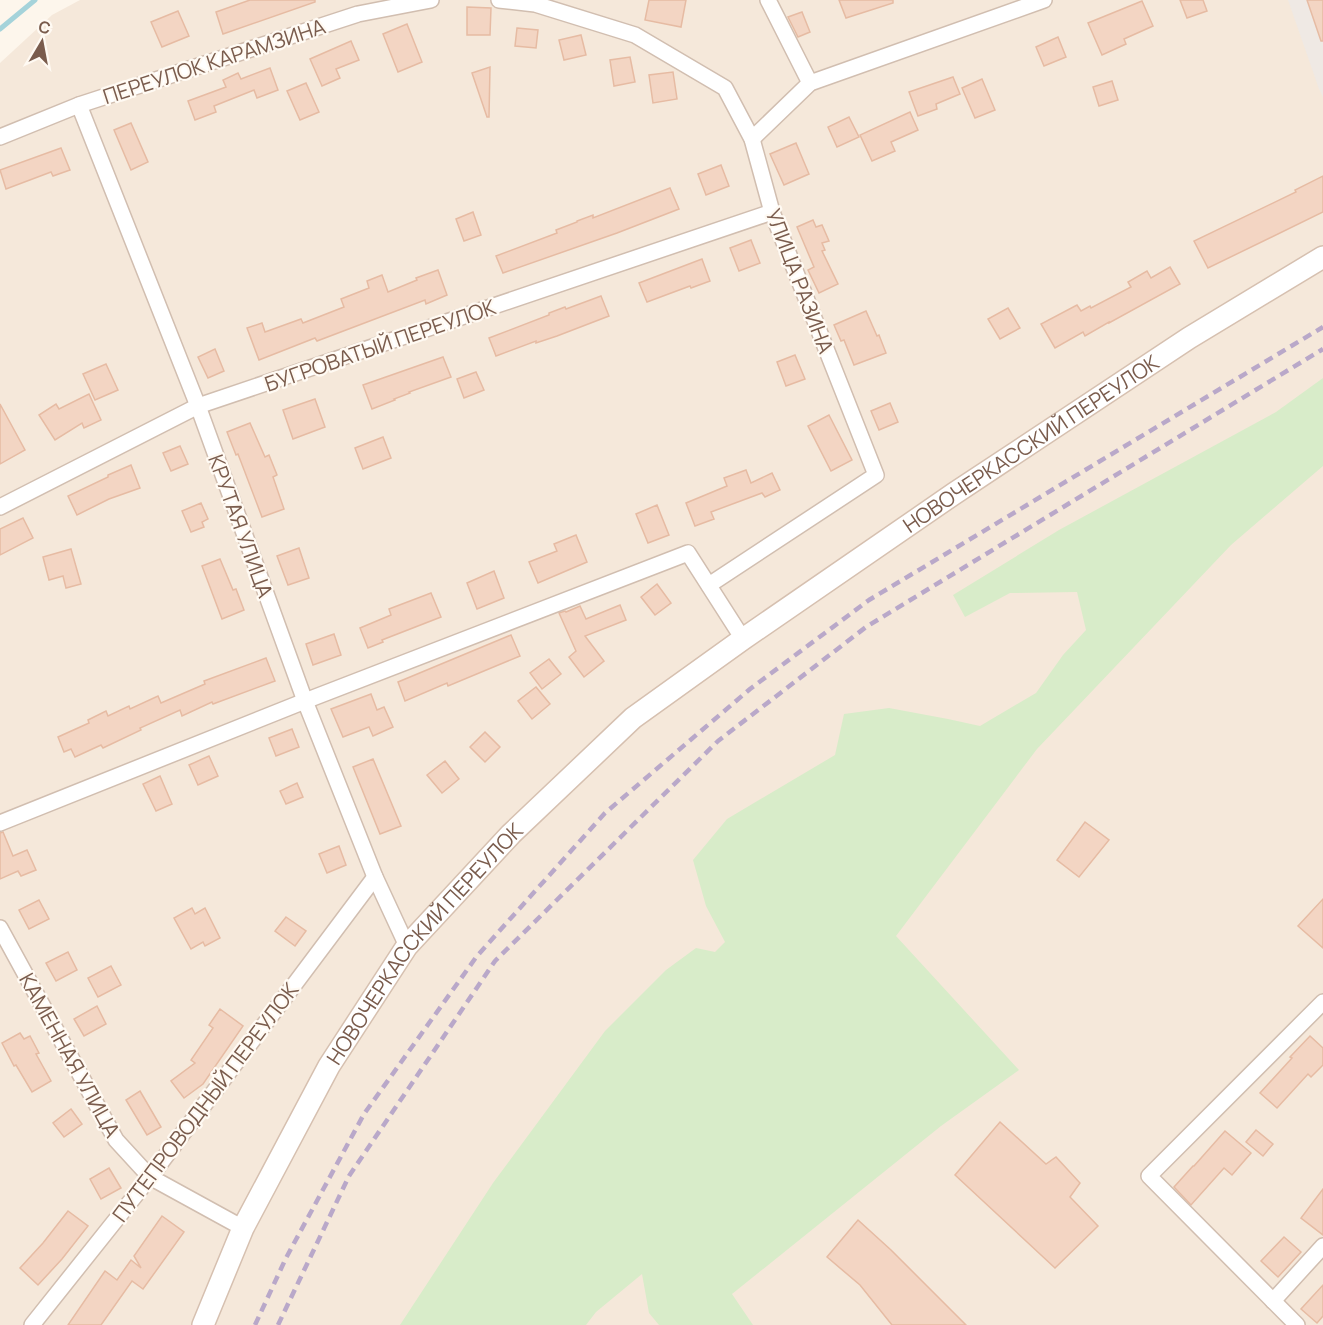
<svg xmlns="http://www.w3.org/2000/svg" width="1323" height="1325" font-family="Manrope,sans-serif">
<rect width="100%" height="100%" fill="#fdf6ec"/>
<path fill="#f5e8da" d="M80,0H1323V1325H0V63L52,15Z"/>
<path fill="#efe9e4" d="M1288,0H1323V97L1319,89Z"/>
<path fill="#d8ecc9" d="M1323,378V466L1231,545L1037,749L896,936L1019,1070L941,1126L732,1294L753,1325H659L649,1313L642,1274L596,1312L586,1325H400L493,1183L605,1031L666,970L696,948L715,952L725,942L706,906L693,860L727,819L835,755L844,714L889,708L948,719L980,726L1036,693L1063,655L1086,630L1077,592L1010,593L965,617L953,595L1059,530L1276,412Z"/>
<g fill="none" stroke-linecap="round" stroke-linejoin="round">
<path stroke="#a5d3da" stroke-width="5" d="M0,29L35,0"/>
</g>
<g fill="#f3d5c3" stroke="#e6bba3" stroke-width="1.5">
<path d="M250,0H315V2L223,34L216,12Z"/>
<path d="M649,0H686L681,27L645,20Z"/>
<path d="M839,0H893V3L846,18Z"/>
<path d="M1180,0H1203L1207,11L1187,18Z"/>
<path d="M1307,0H1323V41H1321Z"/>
<path d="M1142,1L1153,26L1124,39L1126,44L1102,55L1088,23Z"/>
<path d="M467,7L491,8L490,35H467Z"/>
<path d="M178,11L189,36L162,47L151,22Z"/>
<path d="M802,12L810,32L798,37L788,17Z"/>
<path d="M407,24L422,62L398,72L383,34Z"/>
<path d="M517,28L538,30L536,48L515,46Z"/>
<path d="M581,35L586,55L564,60L559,40Z"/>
<path d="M1058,37L1066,57L1044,66L1036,47Z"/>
<path d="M351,41L359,60L336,69L340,78L322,86L310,59Z"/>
<path d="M630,57L635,82L614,86L610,60Z"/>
<path d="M490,67L489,117H487L472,73Z"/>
<path d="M270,68L278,90L257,98L254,90L214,106L216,112L195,120L188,101L226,87L223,80L238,73L241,79Z"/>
<path d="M673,72L677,99L653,103L649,75Z"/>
<path d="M953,77L960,94L936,104L937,109L918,116L909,92Z"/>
<path d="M982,79L995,110L975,118L962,88Z"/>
<path d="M1112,81L1118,100L1099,106L1093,87Z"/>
<path d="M306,83L319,112L300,120L287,91Z"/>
<path d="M910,112L918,130L891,142L895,151L872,161L860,135Z"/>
<path d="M849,117L859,137L837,147L828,127Z"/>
<path d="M131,123L148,162L131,170L114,130Z"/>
<path d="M796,143L809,174L784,185L770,154Z"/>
<path d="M61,148L70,170L53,176L51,172L6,189L0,170Z"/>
<path d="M721,165L729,186L706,195L698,174Z"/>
<path d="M1323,176V212L1208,268L1194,241L1296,192L1295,190Z"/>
<path d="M670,188L679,209L617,233L503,273L496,256L557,233L556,230L577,222V221L593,215V218Z"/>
<path d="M473,212L481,235L464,241L456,219Z"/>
<path d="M813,220L816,227L822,225L829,241L822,243L825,250L822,251L838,284L819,293L808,270L814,267L797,227Z"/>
<path d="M751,240L760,263L739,271L730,248Z"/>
<path d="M702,259L710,281L691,288L690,286L647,302L639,283Z"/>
<path d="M1170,267L1180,284L1109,323V322L1085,336L1083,332L1055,348L1041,324L1077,305L1081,311L1090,306L1091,308L1131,287L1128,282L1147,271L1151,278Z"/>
<path d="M438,270L447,295L426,304L425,300L317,341L315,338L259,360L247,328L262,323L265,332L301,319L303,323L344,307L341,299L369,288L367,281L382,275L388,292L417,280L416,278Z"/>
<path d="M601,296L609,316L557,336L536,343V341L496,356L489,338L549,315V313L565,307L566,309Z"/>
<path d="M1008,308L1020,328L1000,339L988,319Z"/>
<path d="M866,311L877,336L879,335L886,353L854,365L844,340L841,341L834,325Z"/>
<path d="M215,349L224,371L208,378L198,357Z"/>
<path d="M795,355L805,379L786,386L777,362Z"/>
<path d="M443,357L451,377L409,392L410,393L394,399L395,400L372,409L363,385Z"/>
<path d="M106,364L118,390L95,400L83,374Z"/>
<path d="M476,372L484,390L464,398L457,379Z"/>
<path d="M89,394L101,420L84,428L82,423L55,440L39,415L56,404L59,409Z"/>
<path d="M315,399L325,427L293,439L283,410Z"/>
<path d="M890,403L898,422L879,430L871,411Z"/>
<path d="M0,404L25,450L0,464Z"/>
<path d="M829,415L852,460L831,471L808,426Z"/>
<path d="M250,423L265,457L269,455L277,475L273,477L284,509L262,517L238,454L236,455L227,432Z"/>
<path d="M383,437L391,458L363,469L355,448Z"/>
<path d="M180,446L188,464L171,471L163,453Z"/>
<path d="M131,465L140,488L109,499L77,515L68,496L108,477V475Z"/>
<path d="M746,470L751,483L772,473L780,490L765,497L762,493L711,512L714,519L695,526L686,503L727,486L724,478Z"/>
<path d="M201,503L208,519L202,522L204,527L191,532L182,511Z"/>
<path d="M657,505L669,535L648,543L636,514Z"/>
<path d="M23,518L33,538L0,555V529Z"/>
<path d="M576,535L587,562L538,583L529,562L557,551L554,544Z"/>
<path d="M299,548L309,578L288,585L277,556Z"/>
<path d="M71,549L81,584L66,588L63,576L49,580L43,557Z"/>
<path d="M220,559L233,590L236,589L244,610L222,619L202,566Z"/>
<path d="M494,571L504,598L477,609L467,583Z"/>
<path d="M657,584L671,603L655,615L641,597Z"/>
<path d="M431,593L441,617L382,640L383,642L368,648L360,628L391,615L389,609Z"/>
<path d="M620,605L626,620L585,636L604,661L584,677L569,657L576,651L559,613L565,611L566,612L580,606L586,619Z"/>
<path d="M334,634L341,655L313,665L306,644Z"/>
<path d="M511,635L520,656L448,686L447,683L405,701L398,682Z"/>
<path d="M266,658L275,681L213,704L212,702L182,716L180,710L140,728L141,730L103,748L101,745L75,757L71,749L64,752L58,737L89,723L88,720L106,711L108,716L129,706L130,709L158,696L161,703L205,684L204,681Z"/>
<path d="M549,659L561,674L542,689L530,673Z"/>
<path d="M536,687L550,704L532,719L518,701Z"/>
<path d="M371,694L377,710L384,707L393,727L373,736L369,727L343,737L331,709Z"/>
<path d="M292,729L299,747L276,756L269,738Z"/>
<path d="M485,732L500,747L485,762L470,747Z"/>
<path d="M209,756L218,776L198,785L189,765Z"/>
<path d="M373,759L401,826L380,834L353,767Z"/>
<path d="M445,761L459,779L442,793L427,775Z"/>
<path d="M160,776L172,804L156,811L143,784Z"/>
<path d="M297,783L303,797L286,804L280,791Z"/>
<path d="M1085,822L1109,840L1079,877L1057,860Z"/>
<path d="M3,832L13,856L27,850L36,870L21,876L18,871L0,879V833Z"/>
<path d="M339,846L346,865L327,873L319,854Z"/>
<path d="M1323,899V948L1298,926Z"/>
<path d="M39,900L49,919L29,929L19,910Z"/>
<path d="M192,908L195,914L205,908L220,938L205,946L203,942L191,949L174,918Z"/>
<path d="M286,917L306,931L295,946L275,931Z"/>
<path d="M68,952L77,970L56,981L46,963Z"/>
<path d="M111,966L121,985L98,997L88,978Z"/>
<path d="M97,1006L106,1024L84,1036L74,1019Z"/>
<path d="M220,1009L243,1026L203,1084L184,1098L171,1081L195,1063L191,1060L213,1028L209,1025Z"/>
<path d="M20,1033L24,1039L30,1036L39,1053L36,1054L51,1081L32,1092L16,1065L14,1066L2,1043Z"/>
<path d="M1310,1036L1323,1048V1065L1311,1077L1308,1074L1277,1108L1260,1093L1292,1058L1290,1057Z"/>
<path d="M140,1091L161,1127L147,1135L126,1100Z"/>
<path d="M71,1109L82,1124L64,1137L53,1123Z"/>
<path d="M1000,1122L1046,1164L1056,1157L1080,1183L1070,1197L1098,1226L1055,1268L955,1175Z"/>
<path d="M1256,1130L1273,1144L1263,1156L1246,1142Z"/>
<path d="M1225,1131L1251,1153L1232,1175L1224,1168L1191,1205L1174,1187L1193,1166H1194Z"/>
<path d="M109,1168L121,1188L101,1199L90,1179Z"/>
<path d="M1323,1189V1235L1301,1218Z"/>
<path d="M68,1211L88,1226L62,1259L38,1285L20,1268L43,1243Z"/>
<path d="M162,1216L184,1232L143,1289L132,1281L101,1325H68L105,1271L117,1280L131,1260L141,1268L134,1256Z"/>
<path d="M858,1220L891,1250L966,1325H892L860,1285L827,1257Z"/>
<path d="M1284,1237L1301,1252L1278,1277L1261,1261Z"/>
<path d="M1323,1285V1316L1317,1323L1301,1309Z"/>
</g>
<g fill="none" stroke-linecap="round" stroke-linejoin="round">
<g stroke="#d1beb0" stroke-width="18">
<g id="street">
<path d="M499,0L535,4L635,35L725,88L752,139L772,212L876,475L709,585"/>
<path d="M768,0L810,83"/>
<path d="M79,105L198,406L305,701L375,877L407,946"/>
<path d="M0,137L79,105L358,14L431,0"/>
<path d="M752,139L810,83L1044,0"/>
<path d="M0,507L198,406L772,212"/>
<path d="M0,823L305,701L688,553L743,639"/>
<path d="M0,928L116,1140L150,1177L243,1228"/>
<path d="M1273,1301L1323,1246"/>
<path d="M32,1325L150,1177L375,877"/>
<path d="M1297,1325L1149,1176L1323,1002"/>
</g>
</g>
<g stroke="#d6c0b0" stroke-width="24">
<g id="secondary">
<path id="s1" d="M203,1325L243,1228L329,1066L407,946L511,834L633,718L743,639L955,493L1189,338L1323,257"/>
</g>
</g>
<use href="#street" stroke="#fff" stroke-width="15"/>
<use href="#secondary" stroke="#fff" stroke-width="21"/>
<g stroke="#b9a8c9" stroke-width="4.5" stroke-dasharray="9 6" stroke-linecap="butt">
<path d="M255,1325L286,1258L364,1114L477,956L605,813L750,689L869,600L1323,327"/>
<path d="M278,1325L349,1176L495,961L718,741L866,627L1323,349"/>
</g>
</g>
<g text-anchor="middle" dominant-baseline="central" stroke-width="4.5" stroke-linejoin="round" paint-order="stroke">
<g font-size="21" fill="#7a5c4d" stroke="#fffaf3">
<text transform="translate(214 61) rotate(-18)">ПЕРЕУЛОК КАРАМЗИНА</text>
<text transform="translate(800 281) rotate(69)">УЛИЦА РАЗИНА</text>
<text transform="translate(380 345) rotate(-19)">БУГРОВАТЫЙ ПЕРЕУЛОК</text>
<text stroke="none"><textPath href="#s1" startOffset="1236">НОВОЧЕРКАССКИЙ ПЕРЕУЛОК</textPath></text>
<text transform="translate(241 526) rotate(70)">КРУТАЯ УЛИЦА</text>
<text stroke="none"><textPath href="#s1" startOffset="444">НОВОЧЕРКАССКИЙ ПЕРЕУЛОК</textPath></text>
<text transform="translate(70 1055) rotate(61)">КАМЕННАЯ УЛИЦА</text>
<text transform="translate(205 1102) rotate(-53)">ПУТЕПРОВОДНЫЙ ПЕРЕУЛОК</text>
</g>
</g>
<g transform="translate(42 42) rotate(10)" stroke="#fffaf3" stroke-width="4.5" paint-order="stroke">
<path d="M0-4.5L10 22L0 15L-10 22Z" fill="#7a5c4d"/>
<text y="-9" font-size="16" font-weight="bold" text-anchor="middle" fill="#7a5c4d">С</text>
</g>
</svg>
